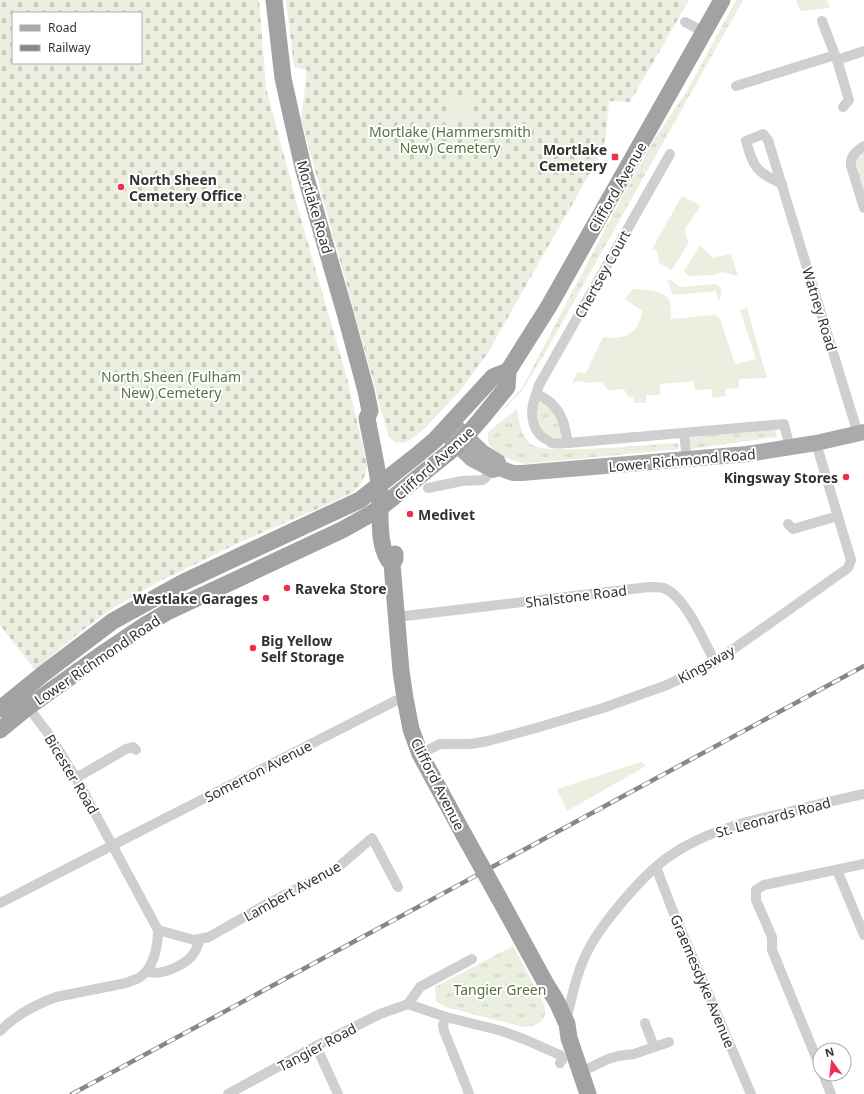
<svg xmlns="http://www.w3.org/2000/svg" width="864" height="1094" font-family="'Noto Sans',sans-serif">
<defs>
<pattern id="grass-tufts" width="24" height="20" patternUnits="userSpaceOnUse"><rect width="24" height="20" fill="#eaefe0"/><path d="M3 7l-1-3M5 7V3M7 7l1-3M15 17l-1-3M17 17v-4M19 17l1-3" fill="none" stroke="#c9cdc1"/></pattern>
<pattern id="cemetery-stones" width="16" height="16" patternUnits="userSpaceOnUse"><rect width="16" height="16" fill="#eaefe0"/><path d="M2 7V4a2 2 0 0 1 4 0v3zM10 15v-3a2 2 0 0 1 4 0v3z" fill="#c9cdc1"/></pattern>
</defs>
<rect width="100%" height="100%" fill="#fff"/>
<g fill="url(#grass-tufts)">
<path d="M736,0H743L549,346L522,391L494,419L522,388L621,199L654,140L687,91Z"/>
<path d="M864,152V192L856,164L857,159Z"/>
<path d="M537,400C555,408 560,421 563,440C540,435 536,421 537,400Z"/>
<path d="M517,409C519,422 521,437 532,445C545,455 656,444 678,443L679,449L524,464L496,454L488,442V432Z"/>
<path d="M775,427L777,437L691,449L690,438Z"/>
<path d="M513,946L544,1004C549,1020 538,1026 524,1027L445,1007L436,1001L435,987Z"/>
</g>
<g fill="url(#cemetery-stones)" fill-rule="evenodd">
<path d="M0,0H259L266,88L301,219L347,378L367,465L365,475L360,485L351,493L322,507L240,542L198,563L162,580L138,593L110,610L79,633L35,670L0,625ZM13,13H141V63H13Z"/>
<path d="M286,0H689L630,102L609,101L606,134L603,150L487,354L459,392L423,430L413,438L404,443L395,442L390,438L387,431L301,119L307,70L294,67Z"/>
</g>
<g fill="#eaefe0">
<path d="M796,0H827L830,8L800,11Z"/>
<path d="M448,96L473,97L471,123L446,121Z"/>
<path d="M682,196L698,204L700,207L685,229L686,236L689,242L672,270L659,263L657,251L652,249Z"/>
<path d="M700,245L713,258L731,254L738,276L722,272L714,275L689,276L684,271Z"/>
<path d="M671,280L680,287L715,284C725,287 721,295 718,302L716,291L673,295L667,281Z"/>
<path d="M633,289C643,290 664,289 669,300C672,305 670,314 671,319L715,315L720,319L735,364L756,359L740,310L747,308L767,378L739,379V388L725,389L726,396L712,398V389L695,390L694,381L660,384V395H646V403H634L633,397H628L624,389L608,390L602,382L588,383L582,381L572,383L578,372L586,373L603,337C624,340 639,335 642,311L625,299Z"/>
<path d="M641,762L646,766L567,811L557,789Z"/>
</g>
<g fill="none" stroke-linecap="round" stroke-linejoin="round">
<g stroke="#cfcfcf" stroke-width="10">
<path d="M822,21L835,55"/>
<path d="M685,22L704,32"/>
<path d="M837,60L849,100L843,107"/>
<path d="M736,86L835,55L837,60L864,51"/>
<path d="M864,146C856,152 850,155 851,166L864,208"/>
<path d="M782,184C756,171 754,169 746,141L763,134L768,140L858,434"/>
<path d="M536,395L539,385L670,154"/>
<path d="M684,433L687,460"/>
<path d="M568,443C565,426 563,414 550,402C546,399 541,395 536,395C530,409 530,428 544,438C547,439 550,442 552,443C557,444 563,443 568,443L784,424L790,448"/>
<path d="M428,488L462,481L483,480L487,476L491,463"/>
<path d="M788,524L793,529L838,516"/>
<path d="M397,617L649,587C654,587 660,587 664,588C686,597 704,642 715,662"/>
<path d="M28,707L50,736L76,778L158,930"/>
<path d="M420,754L440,744H471L488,741L536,728L603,708L667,685L715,662L848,568L851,560L816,443"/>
<path d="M76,778L126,749L133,747L136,750"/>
<path d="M656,867L672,909L751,1094"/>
<path d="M837,870L864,935"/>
<path d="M0,903L113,845L397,700L405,698"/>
<path d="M199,940C198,946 195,952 191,957C182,966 159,977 147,971C156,958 158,945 158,930L194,940L209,937L265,905L336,869L372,838L398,887"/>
<path d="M408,1004L446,1017L502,1031L526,1040L560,1055L562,1060L560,1063"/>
<path d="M446,1017L443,1025L444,1031L467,1088L469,1094"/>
<path d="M564,1018L567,1016C572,998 575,979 583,961C592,939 608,919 623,901C641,880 660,860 684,847C716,829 749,821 784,813C811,806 837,800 864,794"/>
<path d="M645,1023L654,1047"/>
<path d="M0,1031C16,1015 34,1005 56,997L126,983L139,978L147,971"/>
<path d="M316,1046L338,1094"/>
<path d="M820,1067L772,950V937L756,900V890L764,885L864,864"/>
<path d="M581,1072L608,1059L618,1056L634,1054L669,1042"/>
<path d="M823,1074L831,1094"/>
<path d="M228,1094L316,1046L380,1014L408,1004L420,987L472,959"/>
</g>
<g stroke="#aaa" stroke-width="16">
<path d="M452,423L482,452L498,462"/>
<path d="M444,432L472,459L493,470L499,468L513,473H522L747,454L816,443L864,432"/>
</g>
<g stroke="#a2a2a2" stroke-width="17">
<path d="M274,0L283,78L294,128L304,171L345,313L366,391L370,411L367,418C371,440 376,461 379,483C382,504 375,549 392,564"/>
<path d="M395,554V559L392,564L401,671L405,698L411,729L420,754L464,835"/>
<path d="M0,709L43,674L113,621L184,582L360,500L416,456L435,440L493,377L508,371"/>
<path d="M0,730L28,707L105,652L145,625L169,611L342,530L367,516L380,508L458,445L480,420L507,387L508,371L549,306L722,0"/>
<path d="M499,898L546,984L557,1002L567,1024L569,1038L588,1094"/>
</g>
<g stroke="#878787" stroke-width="4.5">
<path id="rail" d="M72,1094L864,666"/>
</g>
<use href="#rail" stroke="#fff" stroke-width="3" stroke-dasharray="9" stroke-linecap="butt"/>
<path stroke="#a2a2a2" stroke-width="17" d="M464,835L499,898"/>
</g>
<g fill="#ee304e" stroke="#fff" stroke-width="1.5">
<rect x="611" y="153" width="8" height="8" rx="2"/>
<circle cx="121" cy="187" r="4"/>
<circle cx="846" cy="477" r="4"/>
<circle cx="410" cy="514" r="4"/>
<circle cx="287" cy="588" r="4"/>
<circle cx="266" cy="598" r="4"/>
<circle cx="253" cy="648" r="4"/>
</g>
<g text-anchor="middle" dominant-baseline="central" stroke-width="4" stroke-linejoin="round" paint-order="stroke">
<g font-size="14" fill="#5a713c" stroke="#fff">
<text x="450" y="131">Mortlake (Hammersmith<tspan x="450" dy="16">New) Cemetery</tspan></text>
<text x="171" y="376">North Sheen (Fulham<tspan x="171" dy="16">New) Cemetery</tspan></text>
<text x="500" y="989">Tangier Green</text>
</g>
<g font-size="14" font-weight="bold" fill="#323232" stroke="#fff" text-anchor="start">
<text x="607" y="149" text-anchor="end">Mortlake<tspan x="607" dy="16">Cemetery</tspan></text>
<text x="129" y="179">North Sheen<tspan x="129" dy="16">Cemetery Office</tspan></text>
<text x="838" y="477" text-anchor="end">Kingsway Stores</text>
<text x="418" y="514">Medivet</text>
<text x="295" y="588">Raveka Store</text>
<text x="258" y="598" text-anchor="end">Westlake Garages</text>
<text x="261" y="640">Big Yellow<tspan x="261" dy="16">Self Storage</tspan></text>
</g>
<g font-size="14" fill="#323232" stroke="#fff">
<text transform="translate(617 187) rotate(-60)">Clifford Avenue</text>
<text transform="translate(315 207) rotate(74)">Mortlake Road</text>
<text transform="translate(602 274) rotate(-61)">Chertsey Court</text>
<text transform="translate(820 309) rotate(73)">Watney Road</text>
<text transform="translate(682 460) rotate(-5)">Lower Richmond Road</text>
<text transform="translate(434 463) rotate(-42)">Clifford Avenue</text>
<text transform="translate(576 596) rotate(-7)">Shalstone Road</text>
<text transform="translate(97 660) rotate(-34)">Lower Richmond Road</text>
<text transform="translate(706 664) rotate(-29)">Kingsway</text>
<text transform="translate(258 771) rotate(-27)">Somerton Avenue</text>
<text transform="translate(72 774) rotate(59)">Bicester Road</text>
<text transform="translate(438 784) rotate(63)">Clifford Avenue</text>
<text transform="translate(773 817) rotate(-15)">St. Leonards Road</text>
<text transform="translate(292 891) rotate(-29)">Lambert Avenue</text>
<text transform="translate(703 981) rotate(67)">Graemesdyke Avenue</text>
<text transform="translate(317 1047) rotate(-28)">Tangier Road</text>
</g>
</g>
<rect x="12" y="12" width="130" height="52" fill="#ffffff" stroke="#adadad"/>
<rect x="20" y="25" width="20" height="6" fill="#aaaaaa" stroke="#adadad"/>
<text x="48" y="32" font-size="12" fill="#323232">Road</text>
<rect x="20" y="45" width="20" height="6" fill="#878787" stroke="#adadad"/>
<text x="48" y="52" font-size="12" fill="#323232">Railway</text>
<g transform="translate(832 1062) rotate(345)"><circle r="19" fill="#ffffff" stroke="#adadad"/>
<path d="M0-3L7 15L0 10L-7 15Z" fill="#ee304e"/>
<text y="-6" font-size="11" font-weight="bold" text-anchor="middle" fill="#323232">N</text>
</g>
</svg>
